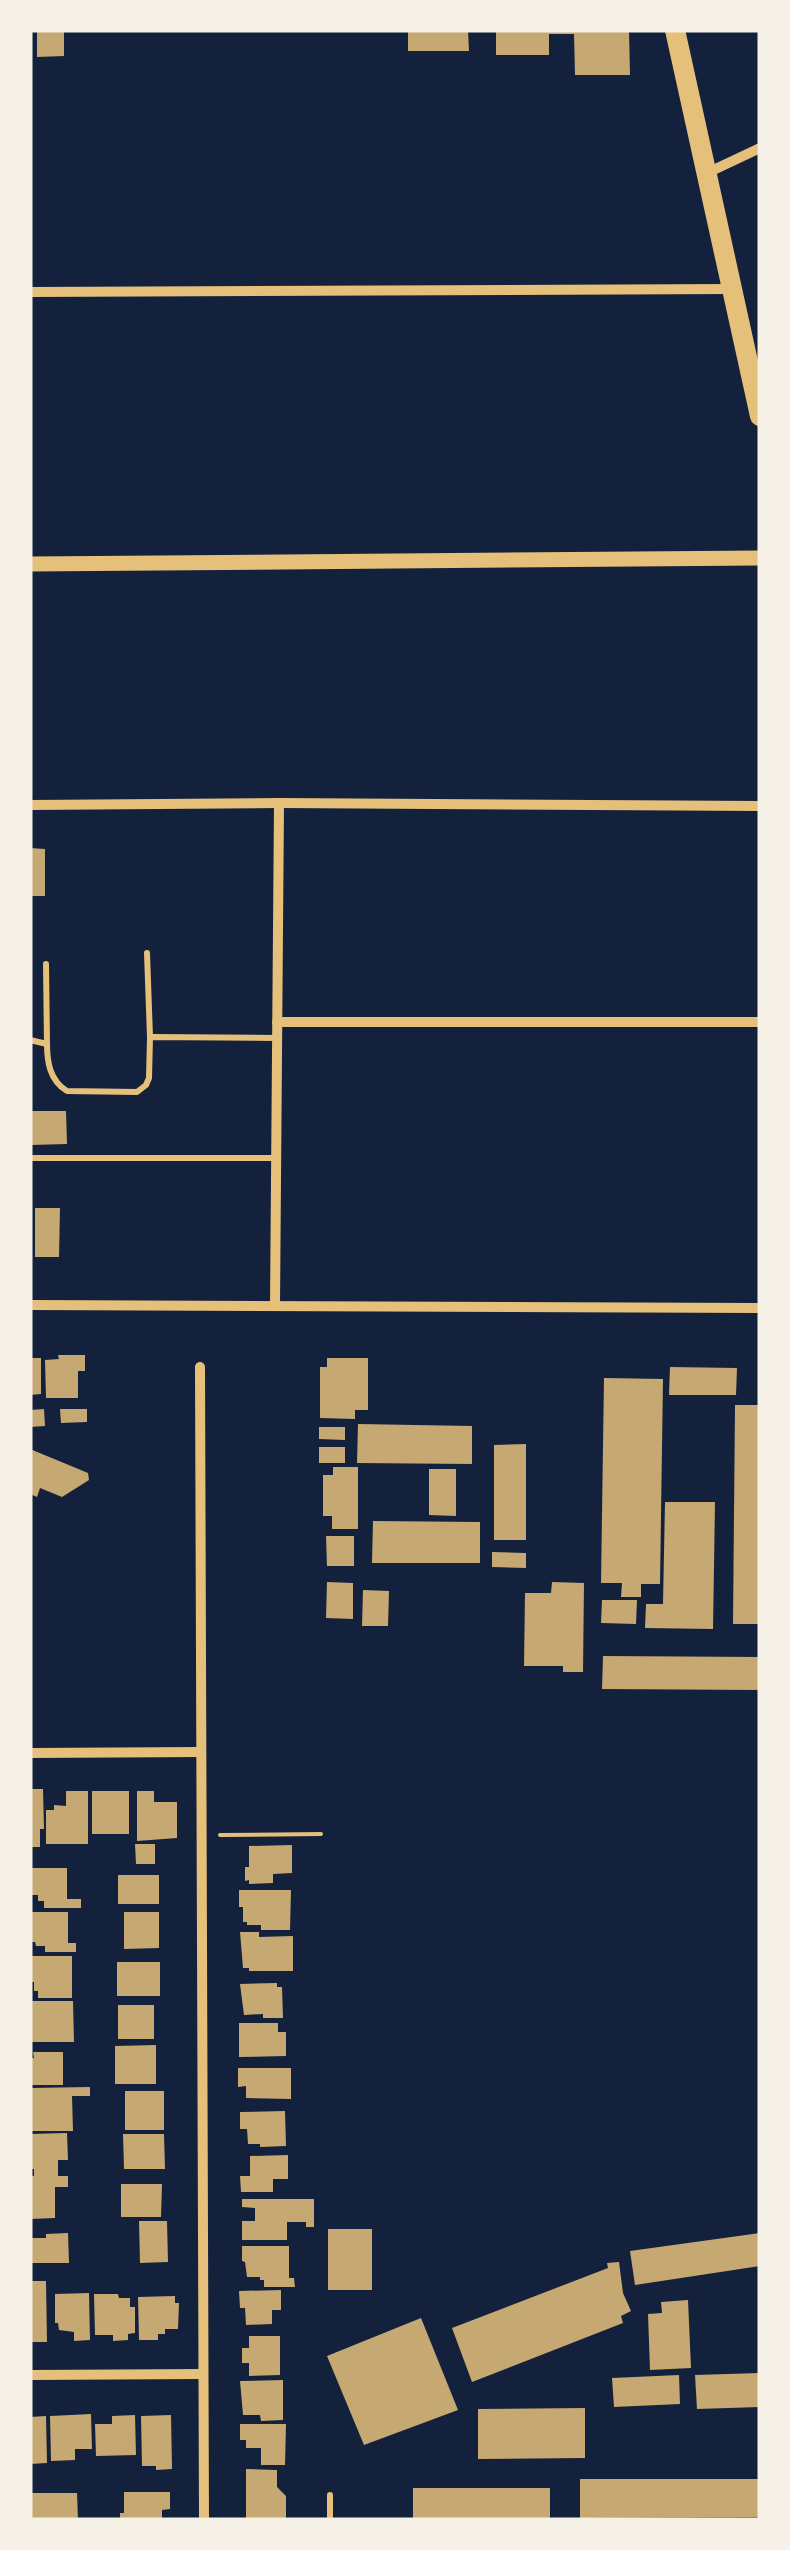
<svg xmlns="http://www.w3.org/2000/svg" width="790" height="2550" font-family="Mulish,sans-serif">
<rect width="100%" height="100%" fill="#14213d"/>
<g fill="#c6a872">
<path d="M37,30H64V56L37,57Z"/>
<path d="M408,30H468L469,51H408Z"/>
<path d="M496,30H629L630,75H575L574,34H549V55H496Z"/>
<path d="M30,848L45,849V896H30Z"/>
<path d="M32,1111H66L67,1144L32,1145Z"/>
<path d="M35,1208H60L59,1257H35Z"/>
<path d="M58,1355H85V1371H78V1398H46L45,1360L59,1359Z"/>
<path d="M30,1358H41V1394L30,1395Z"/>
<path d="M327,1358H368V1410H355V1419L320,1418V1367H327Z"/>
<path d="M670,1367L737,1368L736,1395H669Z"/>
<path d="M604,1378L663,1379L660,1584H641V1597H621L622,1583H601Z"/>
<path d="M735,1405H760V1624H733Z"/>
<path d="M44,1409L45,1426L30,1427V1410Z"/>
<path d="M60,1409H87V1422L61,1423Z"/>
<path d="M358,1424L472,1426V1464L357,1463Z"/>
<path d="M319,1427H345V1440L319,1439Z"/>
<path d="M526,1444V1540H494V1445Z"/>
<rect x="319" y="1447" width="26" height="16"/>
<path d="M30,1449L88,1473L89,1480L62,1497L40,1488L37,1497L30,1494Z"/>
<path d="M333,1467H358V1529H332V1516H323V1475H333Z"/>
<path d="M429,1469H456V1516L429,1515Z"/>
<path d="M665,1502H715L713,1629L645,1628L646,1604H663Z"/>
<path d="M373,1521L480,1522V1563H372Z"/>
<path d="M326,1536H354V1566H327Z"/>
<path d="M492,1552L526,1553V1568L492,1567Z"/>
<path d="M327,1582L353,1583V1619L326,1618Z"/>
<path d="M552,1582L584,1583L583,1672H563V1666H524L525,1593H551Z"/>
<path d="M363,1590L389,1591L388,1626H362Z"/>
<path d="M602,1600H637L636,1624L601,1623Z"/>
<path d="M603,1656L760,1657V1690L602,1689Z"/>
<path d="M30,1789H43L44,1829H40V1847H30Z"/>
<path d="M66,1791H88V1844H46V1810H54V1805L66,1806Z"/>
<rect x="92" y="1791" width="37" height="43"/>
<path d="M137,1791H154V1802H177V1838L137,1841Z"/>
<path d="M135,1844H155V1864H136Z"/>
<path d="M292,1845V1873L273,1874V1883L249,1884V1880L245,1881V1867H249V1846Z"/>
<path d="M30,1868H67V1899H81V1908H44V1901H38V1895H30Z"/>
<rect x="118" y="1875" width="41" height="29"/>
<path d="M239,1890H291L290,1930H261V1925H247V1922H243V1907H239Z"/>
<path d="M30,1912H68V1943H76V1952H45V1946H36L35,1942H30Z"/>
<path d="M124,1912H159V1948L124,1949Z"/>
<path d="M240,1932H259V1937L293,1936V1971H249V1968H243Z"/>
<path d="M30,1956H72V1998H38V1991H34V1982H30Z"/>
<rect x="117" y="1962" width="43" height="34"/>
<path d="M277,1983V1987H282L283,2018H263V2014L244,2015L240,1984Z"/>
<path d="M30,2001H73L74,2042H31Z"/>
<rect x="118" y="2005" width="36" height="34"/>
<path d="M239,2023H278V2032H286V2056L239,2057Z"/>
<path d="M156,2045V2084H115V2046Z"/>
<path d="M33,2052H63V2085H30V2058H34Z"/>
<path d="M238,2068H291V2099L246,2098V2086L238,2087Z"/>
<path d="M90,2087V2096H72L73,2131H30V2088Z"/>
<rect x="125" y="2091" width="39" height="39"/>
<path d="M285,2111L286,2146L260,2147V2144H248L247,2129H240V2112Z"/>
<path d="M67,2133L68,2160H58V2176H68V2187H55V2218L30,2219V2176H34V2169H30V2134Z"/>
<path d="M123,2134H164L165,2169H124Z"/>
<path d="M288,2155V2179H273V2192H241L240,2176H250V2156Z"/>
<path d="M121,2184H162L161,2217H121Z"/>
<path d="M242,2199H314V2227H306V2222H287V2240H242V2221H255V2208L242,2207Z"/>
<path d="M139,2221H167L168,2262L140,2263Z"/>
<rect x="328" y="2229" width="44" height="61"/>
<path d="M68,2233L69,2263H30V2238H46V2234Z"/>
<path d="M760,2233V2266L635,2285L630,2251Z"/>
<path d="M242,2246H289V2278H294L295,2287H264V2280H260V2277H247L245,2262L242,2261Z"/>
<path d="M619,2262L623,2293L631,2311L621,2316L623,2323L472,2382L452,2328L608,2268L607,2263Z"/>
<path d="M30,2281H46L47,2342H30Z"/>
<path d="M281,2290V2310H272V2324L246,2325L245,2308H240L239,2291Z"/>
<path d="M89,2293L90,2340L74,2341V2332L59,2330L58,2323H55V2294Z"/>
<path d="M94,2294H118L119,2298H130V2307H135V2333L128,2334V2340L113,2341V2335H95Z"/>
<path d="M175,2296V2303H179L178,2329H165V2334H158V2340H139L138,2297Z"/>
<path d="M688,2300L691,2368L650,2370L648,2314L662,2313L661,2302Z"/>
<path d="M421,2318L458,2410L364,2445L327,2356Z"/>
<path d="M249,2336H280V2375L249,2376V2363H242V2348H249Z"/>
<path d="M760,2373V2407L697,2409L695,2375Z"/>
<path d="M679,2375L680,2404L614,2407L612,2378Z"/>
<path d="M283,2380V2420L261,2421L260,2415H243L240,2381Z"/>
<path d="M585,2408V2458L478,2459V2409Z"/>
<path d="M91,2414L92,2449H75V2460L51,2461L50,2416Z"/>
<path d="M135,2415L136,2455L96,2456L95,2424H112V2416Z"/>
<path d="M171,2415L172,2469L156,2470V2466H142L141,2416Z"/>
<path d="M46,2416L47,2463L30,2464V2417Z"/>
<path d="M240,2424H286L285,2465H261V2448H246V2440H240Z"/>
<path d="M246,2469L277,2470V2487L286,2496V2520L246,2519Z"/>
<path d="M580,2479H760V2517L580,2518Z"/>
<rect x="413" y="2488" width="137" height="32"/>
<path d="M124,2492H170V2509L162,2510V2520H120V2513H124Z"/>
<path d="M30,2493H77L78,2520H30Z"/>
</g>
<g fill="none" stroke-linecap="round" stroke-linejoin="round">
<path stroke="#e5c07b" stroke-width="4" d="M220,1835L321,1834"/>
<g stroke="#e5c07b" stroke-width="6">
<path d="M147,953L150,1037"/>
<path d="M46,964L47,1044"/>
<path d="M30,1040L47,1044C47,1062 50,1081 67,1091L137,1092L146,1085L149,1078L150,1037L277,1038"/>
<path d="M30,1158H275"/>
<path d="M330,2520V2495"/>
</g>
<g stroke="#e5c07b" stroke-width="10">
<path d="M707,173L760,148"/>
<path d="M30,292L731,289"/>
<path d="M30,805L279,803L760,806"/>
<path d="M277,1022H760"/>
<path d="M30,1305L760,1308"/>
<path d="M275,1306L279,803"/>
<path d="M200,1367L204,2520"/>
<path d="M30,1753L201,1752"/>
<path d="M30,2375L203,2374"/>
</g>
<path stroke="#e5c07b" stroke-width="15" d="M30,564L760,558"/>
<path stroke="#e5c07b" stroke-width="20" d="M675,30L760,416"/>
</g>
<rect width="790" height="2550" fill="none" stroke="#f6f1e7" stroke-width="65"/>
</svg>
